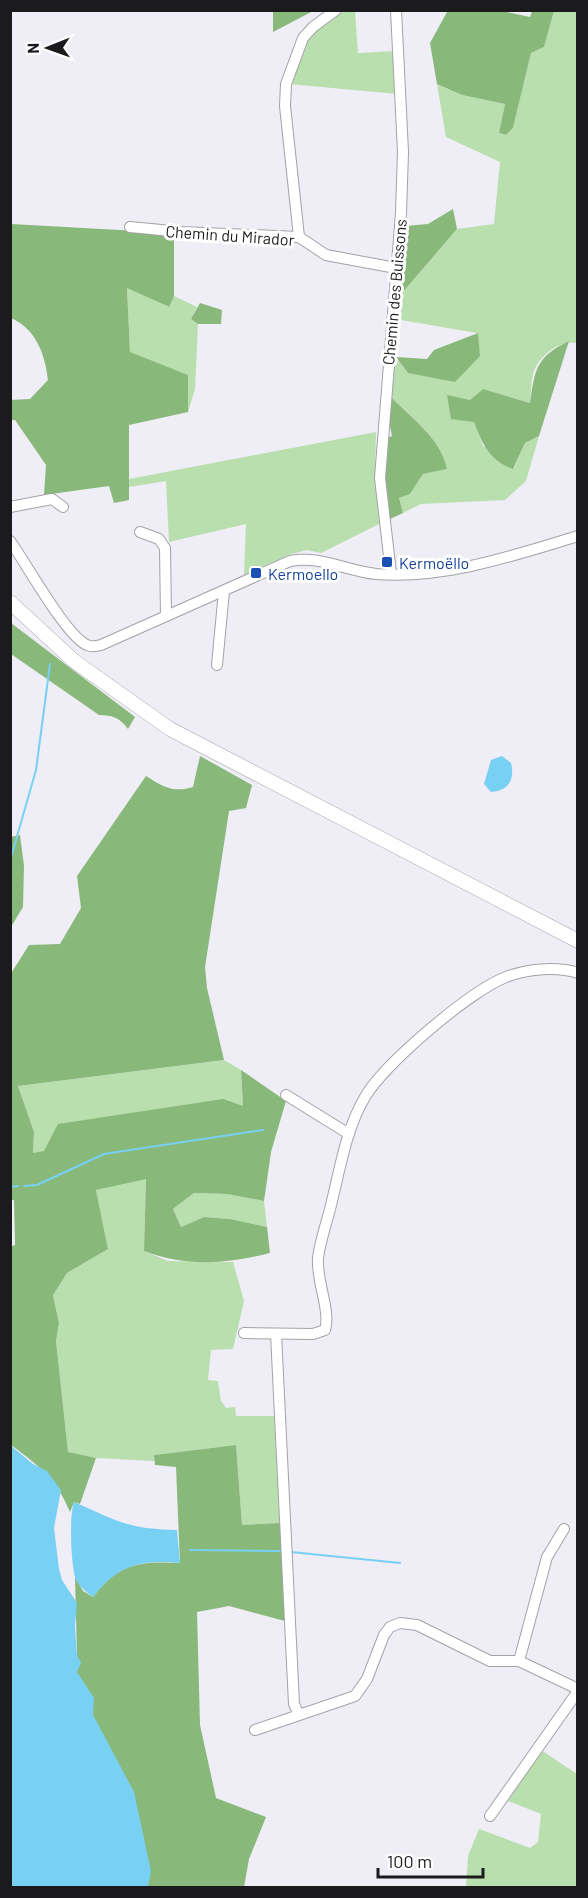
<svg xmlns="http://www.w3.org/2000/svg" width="588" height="1898" font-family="Barlow,sans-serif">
<rect width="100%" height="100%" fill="#efedf5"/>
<g fill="#b9dfae">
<path d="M344,11H355L358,53L395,51L397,94L289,84L305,40Z"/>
<path d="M554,11H577V343C560,339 538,356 533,374C531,383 531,394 530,403L483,389L470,400L448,396L474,422L483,446L514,468L525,443L539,436L526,481L505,500L421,504L403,513L399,498L410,494L423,474L446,469C441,439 414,419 392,398L387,411L392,357H396L408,373L480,356L477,333L401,320L402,293L457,229L494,224L500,162L446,137L437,84L462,95L505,104L499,133L506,135L513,128L531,53L544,47Z"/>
<path d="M127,287L168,307L174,296L197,307L191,319L198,324L195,389L188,412V375L130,353Z"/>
<path d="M376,432L375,473L381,523L321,553L307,550L288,555L244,575L246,524L169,542L166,481L129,487V479Z"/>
<path d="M224,1060L241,1070L243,1106L33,1154L34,1132L18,1086Z"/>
<path d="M146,1178L144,1251L168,1261L233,1262L244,1301L233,1349L211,1350L208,1380L218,1381L221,1401L226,1408L235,1407L236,1416H274L280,1523L242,1525L236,1445L154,1455L155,1461L96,1458L68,1453L56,1341L59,1323L53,1294L67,1273L108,1249L96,1190Z"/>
<path d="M194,1193L227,1194L264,1201L267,1227L230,1219L204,1217L181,1227L173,1209Z"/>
<path d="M541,1750L577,1774V1887L466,1888L468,1856L479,1829L530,1848L538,1842L541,1814L508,1801Z"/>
</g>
<g fill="#89b87b">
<path d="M273,11V10L313,11L273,32Z"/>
<path d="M451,11H502L530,17L532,11H554L544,47L531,53L513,128L506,135L499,133L505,104L462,95L437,84L430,43L447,12Z"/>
<path d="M453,209L457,229L402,293L406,226L428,224Z"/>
<path d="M11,224L174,233V296L169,307L127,288L130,352L188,375V412L129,425V500L114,503L109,486L44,495L46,465L15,420H11L10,400L30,399L48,380C45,354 36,329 11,318Z"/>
<path d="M200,303L222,310L221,324H198L191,319Z"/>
<path d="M478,333L480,356L455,382L408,373L396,357L427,359L434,350Z"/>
<path d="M569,341L539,436L525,443L513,469C490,461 482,444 474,422L451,419L447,395L470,400L483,389L530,403C535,369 536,357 569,341Z"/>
<path d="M392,398C413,419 441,439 447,469L423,474L410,494L399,498L403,513L390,519L384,484L386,438L392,436L387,411Z"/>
<path d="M11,623L135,717L128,729C120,718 113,715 99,715L11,654Z"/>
<path d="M200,756L252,785L246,808L229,811L205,967L207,988L224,1060L18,1086L34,1132L33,1153L44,1151L58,1124L223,1099L243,1106L241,1070L286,1101L271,1152L264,1201L227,1194L194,1193L173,1209L181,1227L204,1217L230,1219L267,1227L270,1253C227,1264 186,1267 144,1251L146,1179L96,1190L108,1249L67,1273L53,1295L59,1323L56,1341L68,1452L96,1458L80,1504L74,1502L70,1512C56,1478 39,1466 11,1445L10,1247L15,1245L14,1200H10V975L29,945L60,944L81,908L77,876L146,776C163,787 174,793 193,787Z"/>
<path d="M20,835L24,866L23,907L11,927V837Z"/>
<path d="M236,1445L242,1525L280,1523L285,1621L229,1606L197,1612L200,1725L216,1798L266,1817L249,1859L244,1887H143L69,1700L77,1655L75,1577L83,1591L93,1597C119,1563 139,1561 180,1563L176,1467L155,1465L154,1455Z"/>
</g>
<g fill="#78d0f3">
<path d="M502,756L511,763C515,779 509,791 491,792L484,784L491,760Z"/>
<path d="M10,1445L33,1464L47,1471L61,1490L54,1528L59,1569L62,1580L77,1603L75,1626L77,1655L81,1663L77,1672L94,1698L93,1715L134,1792L151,1871L148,1887H11Z"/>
<path d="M74,1502C117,1521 128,1529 177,1530L180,1563C140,1559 118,1565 93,1597C86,1592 78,1586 75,1577C71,1562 69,1516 74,1502Z"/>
</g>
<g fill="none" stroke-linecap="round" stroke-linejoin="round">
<g stroke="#78d0f3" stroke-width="2">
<path d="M10,861L36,770L50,664"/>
<path d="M24,1186L37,1185L104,1154L263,1130"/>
<path d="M10,1187L18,1186"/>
<path d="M190,1550L280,1551"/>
<path d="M291,1552L400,1563"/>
</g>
<g stroke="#a4a2a9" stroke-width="12">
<g id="minor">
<path d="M130,227L182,232L299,237L326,255L396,268"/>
<path d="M299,237L285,106L286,84L303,38L313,27L336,10"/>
<path d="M10,507L52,499L63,507"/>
<path d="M140,532L159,539L165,548L166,616"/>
<path d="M10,541C26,563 66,636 87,645C91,647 97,646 101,645L290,561C320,555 346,571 376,574C445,579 512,556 578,536"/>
<path d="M391,573L380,478L401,213L403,152L396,10"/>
<path d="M217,665L224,591"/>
<path d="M286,1095L349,1134"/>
<path d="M244,1333L313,1334L325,1330C331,1311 316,1280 318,1258C320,1241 327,1222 331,1205C340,1169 346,1129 365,1097C384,1064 470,991 506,977C527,969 556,966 578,973"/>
<path d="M276,1334L294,1704L299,1715"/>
<path d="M519,1661L547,1557L564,1529"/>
<path d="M255,1730L355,1696L367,1679L384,1635L390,1627L400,1623L417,1625L490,1661H519L578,1689"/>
<path d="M490,1816L578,1691"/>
</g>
</g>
<g stroke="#a4a2a9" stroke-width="15">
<path id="major" d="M10,602L74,661L170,729L578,941"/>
</g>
<use href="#minor" stroke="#fff" stroke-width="10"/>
<use href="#major" stroke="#fff" stroke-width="14"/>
</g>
<g fill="#1a4fb4" stroke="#fff" stroke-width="2">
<rect x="381" y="556" width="12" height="12" rx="3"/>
<rect x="250" y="567" width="12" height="12" rx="3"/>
</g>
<g text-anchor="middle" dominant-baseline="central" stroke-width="6" stroke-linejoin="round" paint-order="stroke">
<g font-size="16" fill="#1b1a1d" stroke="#fff">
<text transform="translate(230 235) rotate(4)">Chemin du Mirador</text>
<text transform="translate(394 292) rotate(-85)">Chemin des Buissons</text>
</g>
<g font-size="16" fill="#164399" stroke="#fff" text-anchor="start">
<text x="399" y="562">Kermoëllo</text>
<text x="268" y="573">Kermoello</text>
</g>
</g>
<rect width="588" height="1898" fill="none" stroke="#1b1a1d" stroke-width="24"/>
<g transform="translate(48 48) rotate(269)" stroke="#ffffff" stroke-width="4.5" paint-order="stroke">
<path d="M0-4.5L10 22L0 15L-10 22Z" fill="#1b1a1d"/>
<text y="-9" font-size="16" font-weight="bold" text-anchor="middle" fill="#1b1a1d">N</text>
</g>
<path d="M378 1868v9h105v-9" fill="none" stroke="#1b1a1d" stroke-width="3"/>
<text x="387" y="1868" font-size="18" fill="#1b1a1d" stroke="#ffffff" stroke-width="4.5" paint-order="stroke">100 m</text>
</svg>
